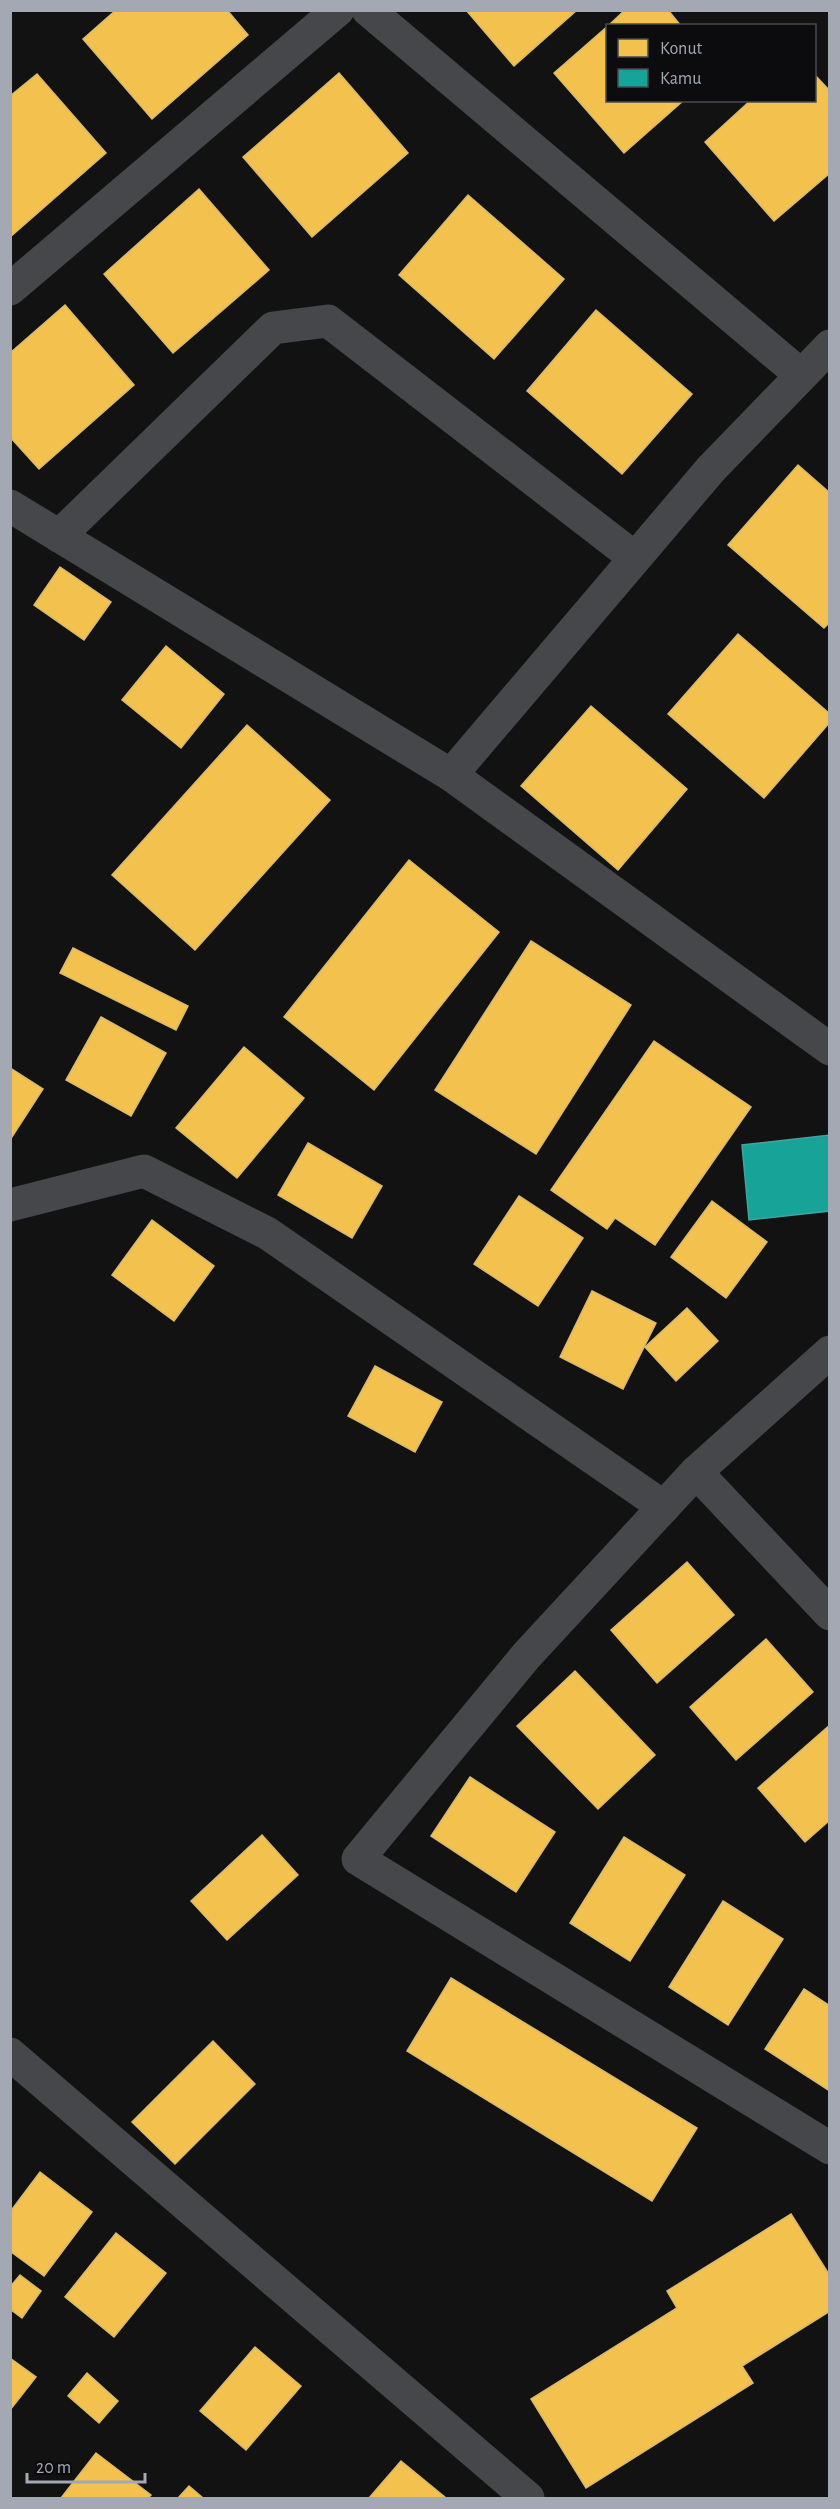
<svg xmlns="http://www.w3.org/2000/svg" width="840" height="2509" font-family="'Alegreya Sans',sans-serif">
<rect width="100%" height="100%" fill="#121212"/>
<g fill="#f2c14e" stroke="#daba6c" stroke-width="1.5">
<path d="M116,10H227L248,35L152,119L83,39Z"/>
<path d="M466,10H577L514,66Z"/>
<path d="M625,10H668L681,26H608Z"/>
<path d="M608,26V100H684L624,153L554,73Z"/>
<path d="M339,73L408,153L312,237L243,157Z"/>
<path d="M37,74L106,153L10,237V96Z"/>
<path d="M814,74L830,91V173L774,221L705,142L751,100H814Z"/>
<path d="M199,189L269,270L173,353L104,274Z"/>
<path d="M468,195L564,279L494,359L399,275Z"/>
<path d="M65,305L134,385L39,469L10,437V353Z"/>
<path d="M596,310L692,394L622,474L527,391Z"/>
<path d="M798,465L830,493V622L824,628L728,545Z"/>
<path d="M60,567L111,602L84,640L34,605Z"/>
<path d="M738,634L830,714V722L764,798L668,714Z"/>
<path d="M166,646L224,694L181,748L122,700Z"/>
<path d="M591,706L687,789L618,870L521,786Z"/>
<path d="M247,725L330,800L195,950L112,875Z"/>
<path d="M409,860L499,932L374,1090L284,1017Z"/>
<path d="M531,941L631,1005L536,1154L435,1090Z"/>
<path d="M73,948L188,1006L176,1030L60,973Z"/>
<path d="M101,1017L166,1053L131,1116L66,1080Z"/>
<path d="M654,1041L751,1107L655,1245L615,1218L607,1229L551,1190Z"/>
<path d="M244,1047L304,1098L237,1178L176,1128Z"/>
<path d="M10,1068L43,1089L10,1140Z"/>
<path d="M308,1143L382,1186L352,1238L278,1195Z"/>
<path d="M519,1196L583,1238L538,1306L474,1264Z"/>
<path d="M712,1201L767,1242L726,1298L671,1257Z"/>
<path d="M152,1220L214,1266L174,1321L112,1275Z"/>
<path d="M592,1291L656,1323L623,1389L560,1357Z"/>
<path d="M687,1308L718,1341L676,1381L645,1347Z"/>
<path d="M375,1366L442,1402L415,1452L348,1416Z"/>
<path d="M687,1562L734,1615L657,1683L611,1630Z"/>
<path d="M766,1639L813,1692L736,1760L690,1707Z"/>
<path d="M575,1671L655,1755L598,1809L517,1726Z"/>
<path d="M830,1725V1820L805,1842L758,1788Z"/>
<path d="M470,1777L555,1832L516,1892L431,1836Z"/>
<path d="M262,1835L298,1875L227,1940L191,1901Z"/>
<path d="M624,1837L685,1875L630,1961L570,1923Z"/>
<path d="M723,1901L783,1939L728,2025L669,1987Z"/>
<path d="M451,1978L697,2128L652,2201L407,2051Z"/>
<path d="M804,1989L830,2006V2091L765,2049Z"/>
<path d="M213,2041L255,2084L175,2164L132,2122Z"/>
<path d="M40,2172L92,2212L44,2276L10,2251V2212Z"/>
<path d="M791,2214L830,2276V2311L742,2366L753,2383L586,2488L531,2399L677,2308L667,2291Z"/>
<path d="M116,2233L166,2273L114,2337L65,2297Z"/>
<path d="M20,2275L41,2291L22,2318L10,2309V2287Z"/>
<path d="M255,2347L301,2386L246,2450L200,2411Z"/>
<path d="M10,2358L36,2377L10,2410Z"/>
<path d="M87,2373L118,2401L99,2423L68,2396Z"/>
<path d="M96,2453L151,2495L148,2498H61Z"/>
<path d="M401,2461L446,2498H369Z"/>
<path d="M189,2486L203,2498H178Z"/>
</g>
<path fill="#17a398" stroke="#41a4a0" stroke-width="1.5" d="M830,1135V1211L749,1220L742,1145Z"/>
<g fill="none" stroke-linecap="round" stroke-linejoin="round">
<g stroke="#46474a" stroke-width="33">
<path d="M368,10L801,375"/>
<path d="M10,289L338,10"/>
<path d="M10,506L451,775L830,1049"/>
<path d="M59,536L273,328L328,321L635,558"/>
<path d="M451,775L711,469L830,346"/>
<path d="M10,1205L144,1171L267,1233L664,1507"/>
<path d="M830,1352L696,1472L526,1656L358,1859L830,2148"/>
<path d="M696,1472L830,1614"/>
<path d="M10,2054L528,2498"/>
</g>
</g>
<rect width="840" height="2509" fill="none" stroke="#a3a8b3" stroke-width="24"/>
<rect x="606" y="24" width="210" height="78" fill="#0c0c0e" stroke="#484a50" stroke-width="1.5"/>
<rect x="618" y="39" width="30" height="18" fill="#f2c14e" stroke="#484a50" stroke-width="1.5"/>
<text x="660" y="54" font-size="18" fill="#a3a8b3">Konut</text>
<rect x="618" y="69" width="30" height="18" fill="#17a398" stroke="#484a50" stroke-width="1.5"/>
<text x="660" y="84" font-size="18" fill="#a3a8b3">Kamu</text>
<path d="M27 2473v9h118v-9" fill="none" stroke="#a3a8b3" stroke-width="3"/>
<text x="36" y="2473" font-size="18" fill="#a3a8b3" stroke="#0c0c0e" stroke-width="4.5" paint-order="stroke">20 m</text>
</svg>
